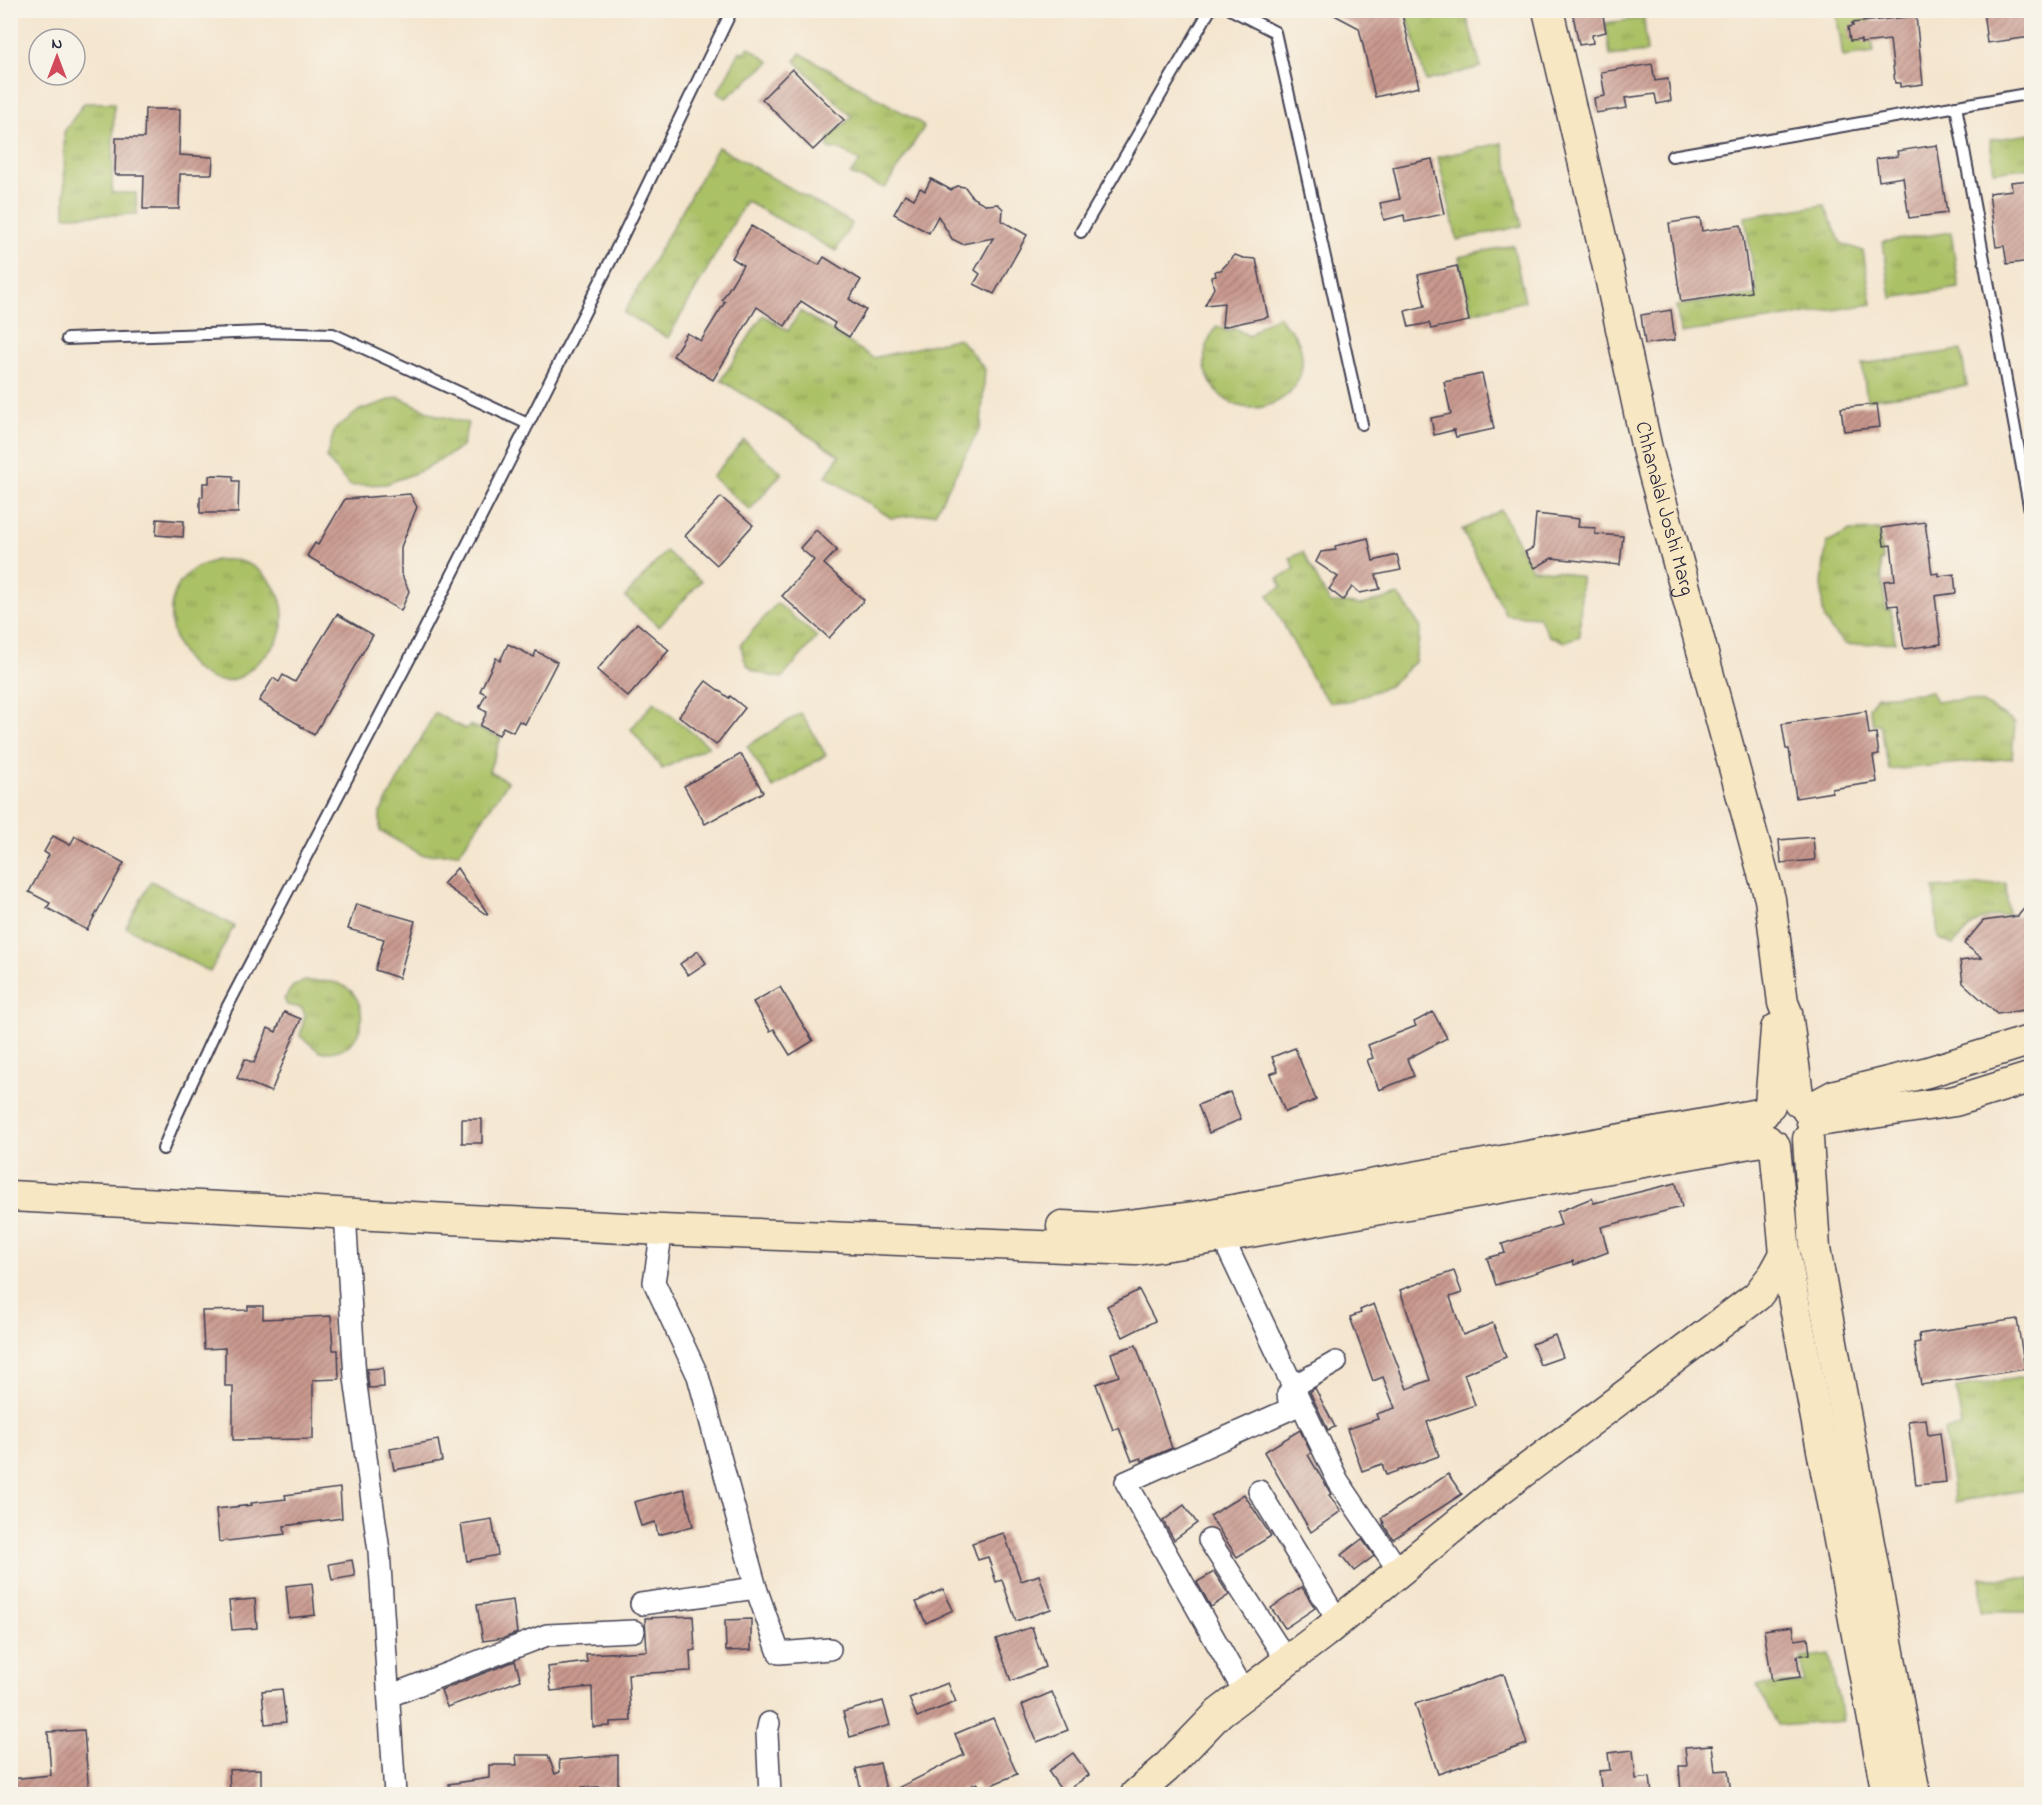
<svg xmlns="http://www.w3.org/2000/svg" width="2042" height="1805" font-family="'Indie Flower',sans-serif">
<defs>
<pattern id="grass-tufts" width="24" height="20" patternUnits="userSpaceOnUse" patternTransform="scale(1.5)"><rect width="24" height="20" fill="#abc166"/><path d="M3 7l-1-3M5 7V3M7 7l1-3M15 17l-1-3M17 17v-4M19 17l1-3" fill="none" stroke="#8b9c55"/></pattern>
<pattern id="building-hatch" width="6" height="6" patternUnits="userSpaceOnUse" patternTransform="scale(1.5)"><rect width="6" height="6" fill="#c9998e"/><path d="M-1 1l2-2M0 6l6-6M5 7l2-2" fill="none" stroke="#a37c75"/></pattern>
</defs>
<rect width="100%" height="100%" fill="#f7f3e8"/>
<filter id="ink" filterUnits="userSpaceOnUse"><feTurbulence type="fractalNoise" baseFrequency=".0167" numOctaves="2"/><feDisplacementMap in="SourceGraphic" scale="12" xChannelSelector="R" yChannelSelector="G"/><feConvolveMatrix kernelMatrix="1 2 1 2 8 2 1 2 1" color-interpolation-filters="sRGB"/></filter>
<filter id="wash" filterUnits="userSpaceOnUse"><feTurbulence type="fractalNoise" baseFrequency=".008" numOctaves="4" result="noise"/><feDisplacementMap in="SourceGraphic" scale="24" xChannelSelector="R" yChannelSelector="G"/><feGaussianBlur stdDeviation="1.35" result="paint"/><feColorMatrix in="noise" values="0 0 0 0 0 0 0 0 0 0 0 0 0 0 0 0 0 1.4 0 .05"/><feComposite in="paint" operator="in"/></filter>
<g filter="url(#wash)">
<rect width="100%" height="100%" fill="#f4e5ce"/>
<g fill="url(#grass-tufts)" stroke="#667250" stroke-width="1.5">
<path d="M1406,11H1465L1481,67L1426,81Z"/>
<path d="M1836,11H1868L1874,53L1843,57Z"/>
<path d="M1644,18L1647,52L1610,56L1606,23Z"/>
<path d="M749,47L770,62L726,98L718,92L740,51L744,53Z"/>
<path d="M800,53L919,122L924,127L885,188L850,174L860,162L842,150L828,148L829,138L852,117L795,61Z"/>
<path d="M84,103H114L112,193H136L137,214L65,216L64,132Z"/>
<path d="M2031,134V167L1994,172L1990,140Z"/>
<path d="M1502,143L1522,226L1457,240L1438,157Z"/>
<path d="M718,147L852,223L836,251L746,201L668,338L624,313Z"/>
<path d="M1824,205L1841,243L1863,251L1872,304L1681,333L1676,306L1757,294L1745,217Z"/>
<path d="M1951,232L1959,288L1891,298L1883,242Z"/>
<path d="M1513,245L1525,301L1472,313L1459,257Z"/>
<path d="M800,311L873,358L959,338L985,369L981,426L935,513L891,518L826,476L839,455L721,380L763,315L788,331Z"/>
<path d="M1278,316C1287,327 1298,335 1301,350C1314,404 1231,436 1207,374C1201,358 1207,339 1217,326L1229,332L1234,328L1249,336L1261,325Z"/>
<path d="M1961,350L1967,386L1867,400L1862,364Z"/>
<path d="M399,397L436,415L468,423L462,447L423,470L386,484L350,486L326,458L335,429L360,410Z"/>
<path d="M744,440L782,473L750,510L712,477Z"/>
<path d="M1501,510L1532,569L1557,571L1581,577L1580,636L1564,642L1549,636L1539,617L1506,615L1462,530Z"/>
<path d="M1879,530L1883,560L1880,561L1886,610H1891L1895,642L1847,645C1839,638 1829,630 1825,620C1819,601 1823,563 1827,543L1850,531Z"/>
<path d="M666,551L701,581L659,627L625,597Z"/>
<path d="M1303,552L1330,603H1345L1361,605L1399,595L1421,628L1415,662L1389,686L1348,701L1329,702L1314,682L1268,595L1282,587L1278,578L1295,569L1290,558Z"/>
<path d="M216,560C223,560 232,559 239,561C267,568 288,598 282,627C279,643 268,654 256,664C251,668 244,676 238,678C189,698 141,606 194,569C200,565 209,563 216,560Z"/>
<path d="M777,603L817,637L782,678C754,672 745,674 741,644Z"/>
<path d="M1931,692L1936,701L1970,700L1983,703L2015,723L2012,758L1889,770L1880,724H1873L1869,708L1877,696Z"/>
<path d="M654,702L709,746L662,769L631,729Z"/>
<path d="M435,713L465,729L470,725L501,738L489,771L508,782L459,853L422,855L380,831V813Z"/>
<path d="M801,713L826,755L773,788L747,746Z"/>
<path d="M151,881L234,926L210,972L126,927Z"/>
<path d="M2006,883L2008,915C1974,917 1975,923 1953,945L1938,938L1934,888Z"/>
<path d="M305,981C318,982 334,979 346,987C366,1000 367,1033 347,1046C339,1052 329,1052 320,1052L300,1036L305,1015L302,1008L287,1005L284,999L293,986Z"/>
<path d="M2031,1376V1489L1955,1502L1944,1430L1962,1427L1956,1388Z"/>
<rect x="1981" y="1578" width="50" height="34"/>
<path d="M1829,1654L1843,1721L1778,1726L1756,1685L1804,1683L1801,1658Z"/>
</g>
<g id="blocks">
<g fill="url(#building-hatch)">
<path d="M1325,10H1401L1419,87L1375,97L1359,28Z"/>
<path d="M1572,10H1602L1606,32L1592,35L1593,43L1579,45Z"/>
<path d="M1983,10H2031V37L1987,43Z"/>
<path d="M1916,16L1923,84L1900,87V83H1895L1890,40L1861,43V40L1850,41L1848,27L1853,26L1852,23Z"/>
<path d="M1652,64L1655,81L1668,79L1671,101L1657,104L1655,94L1625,98L1627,108L1596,113L1594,98L1605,96L1601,72Z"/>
<path d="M792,69L844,120L813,150L762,99Z"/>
<path d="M145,109H180L179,155L213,157L212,174H180L179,209H143L144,175H115L116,138H144Z"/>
<path d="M1937,145L1947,213L1909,218L1903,177L1879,181L1876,159L1898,156L1897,151Z"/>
<path d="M1432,159L1444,214L1405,222L1404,215L1384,220L1380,203L1400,199L1393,167Z"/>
<path d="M931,179L951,190L957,186L965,187L973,198L987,205L998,204L1003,209L1002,221L1027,235L994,294L974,284L980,274L975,270L993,238L962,244L952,239L938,216L929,233L894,214L905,194L914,199L920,188L925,191Z"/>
<path d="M2031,180V261L2007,264L2004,246L1996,247L1989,193L2012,190L2011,182Z"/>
<path d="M1700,218L1702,231L1741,225L1751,292L1681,302L1669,223Z"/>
<path d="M751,226L811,261L819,265L824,257L861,280L849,299L866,310L849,337L833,327L835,323L801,301L785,326L757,307L713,380L673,356L687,333L701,341L725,302L722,300L743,265L732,258Z"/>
<path d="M1235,255L1243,258L1256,259L1268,317L1222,327L1224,303L1205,305L1214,288L1211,277L1216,276L1215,271L1221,270Z"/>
<path d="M1457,266L1469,321L1431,329L1429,323L1409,327L1405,311L1425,306L1418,275Z"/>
<path d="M1671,310L1675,340L1645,344L1641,315Z"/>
<path d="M1482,374L1494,429L1456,437L1454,430L1434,435L1431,418L1451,414L1444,382Z"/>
<path d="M1877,404L1880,427L1844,431L1841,408Z"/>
<path d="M214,475L233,476V481H239L238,513H200V497H203V483H209V476Z"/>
<path d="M410,494L417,507L401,547V573L409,591L401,611L307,556L315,543L318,545L345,499Z"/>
<path d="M721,497L753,525L717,565L685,536Z"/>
<path d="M1536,514L1579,519L1578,527L1596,528L1595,534L1623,536L1620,565L1552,558L1535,568L1525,552L1533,548Z"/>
<path d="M157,519L184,521L183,537L156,535Z"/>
<path d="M1925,522L1932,574L1939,573V576L1954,574L1956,593L1935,596L1941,644L1904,649L1898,605L1888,606L1884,581L1895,580L1891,545L1884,546L1882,528Z"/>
<path d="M816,530L837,550L824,564L864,600L829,638L782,596L814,560L800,548Z"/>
<path d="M1368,538L1373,561L1397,555L1401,570L1376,575L1380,589L1360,593L1352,587L1343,600L1329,589L1338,577L1316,562L1321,552L1336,550L1335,546Z"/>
<path d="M337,614L373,635L314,735L300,726V725L259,701L273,678L279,682L283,675L295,682Z"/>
<path d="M637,623L669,650L628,697L597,670Z"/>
<path d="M508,644L534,657L536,651L557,662L525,724L519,721L513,732L503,727L499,735L480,726L487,712L479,708L486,694L480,691L496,658L500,661Z"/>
<path d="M706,681L729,698L730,696L745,708L716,745L679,716Z"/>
<path d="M1866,711L1869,734L1876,733L1879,755L1873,756L1877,782L1832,789V792L1796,798L1789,749H1786L1782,724Z"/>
<path d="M741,754L763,792L705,824L684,786Z"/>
<path d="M53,836L70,845L75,836L124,863L87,930L47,908L50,903L29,892L49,855L44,852Z"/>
<path d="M1813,837L1815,860L1781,863L1779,840Z"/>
<path d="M457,868L488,914L487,915L443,884Z"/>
<path d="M2031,900V1009L1997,1014L1963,983L1960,961L1982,958L1964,944L1983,921L2018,916Z"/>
<path d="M356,904L415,921L399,978L375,970L384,939L348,929Z"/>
<path d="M698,951L706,963L688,975L680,964Z"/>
<path d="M780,987L813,1041L790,1055L774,1029L770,1031L753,1002Z"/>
<path d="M284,1012L301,1019L271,1092L237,1078L245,1059L254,1063L268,1028L276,1032Z"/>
<path d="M1433,1012L1447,1038L1407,1059L1414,1076L1379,1090L1367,1060L1373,1058L1368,1045L1416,1026L1414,1022Z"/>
<path d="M1295,1048L1316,1100L1285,1112L1270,1074L1278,1071L1272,1057Z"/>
<path d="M1230,1092L1241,1119L1209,1133L1198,1105Z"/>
<rect x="462" y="1119" width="20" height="24"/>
<path d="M1676,1183L1682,1207L1601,1227L1608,1252L1574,1265L1573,1261L1496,1285L1487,1258L1505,1253L1502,1244L1561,1225L1557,1212L1592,1198L1594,1203Z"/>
<path d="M1454,1271L1462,1293L1450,1297L1463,1335L1493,1323L1506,1357L1464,1374L1475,1405L1427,1422L1439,1456L1386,1475L1382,1464L1362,1471L1347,1429L1378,1419L1376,1414L1395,1408L1383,1377L1373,1381L1350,1317L1361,1313L1360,1310L1374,1304L1407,1389L1430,1380L1400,1290Z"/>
<path d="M1139,1290L1155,1321L1123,1337L1107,1306Z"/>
<path d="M248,1306H263V1319L331,1316L333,1350H338L339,1379L313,1380V1439L233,1440V1386H225V1348L204,1349L202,1311L248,1310Z"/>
<path d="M2017,1319L2025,1369L1921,1385L1914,1343L1920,1342L1919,1334Z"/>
<path d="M1555,1335L1563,1357L1540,1365L1532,1344Z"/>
<path d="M1136,1345L1172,1448L1142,1461L1141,1458L1132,1461L1119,1428L1113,1430L1096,1384L1119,1376L1111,1353Z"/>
<path d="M383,1368L384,1387L369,1388L367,1369Z"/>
<path d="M1315,1388L1335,1427L1328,1430L1310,1392Z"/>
<path d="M1926,1419L1928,1435L1940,1433L1946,1482L1916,1485L1908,1421Z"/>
<path d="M1300,1430L1311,1453L1308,1455L1331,1494L1329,1495L1341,1511L1311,1532L1264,1452Z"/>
<path d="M438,1440L442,1461L394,1470L390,1449Z"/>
<path d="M1448,1474L1462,1494L1393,1539L1383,1524L1384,1523L1381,1518Z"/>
<path d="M340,1488L342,1518L284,1526L285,1534L219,1542L216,1509L252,1505L251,1503L286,1499L285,1495Z"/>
<path d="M684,1489L693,1526L658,1535L655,1522L641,1526L634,1502Z"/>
<path d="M1244,1494L1271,1536L1237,1557L1210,1516Z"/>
<path d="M1184,1505L1197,1523L1174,1540L1163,1521Z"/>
<path d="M492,1519L498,1555L467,1561L461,1524Z"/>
<path d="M1004,1533L1021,1581L1039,1575L1051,1609L1016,1621L1002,1580L996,1582L988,1557L978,1560L972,1543Z"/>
<path d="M1362,1539L1374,1556L1354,1571L1341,1555Z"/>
<path d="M352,1560L355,1576L332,1580L329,1564Z"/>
<path d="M1214,1572L1229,1595L1211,1607L1197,1582Z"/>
<path d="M312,1583L315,1615L289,1618L286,1586Z"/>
<path d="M1302,1587L1315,1608L1285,1628L1271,1608Z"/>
<path d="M943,1589L953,1610L926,1623L916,1602Z"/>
<path d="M255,1599L257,1628L232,1630L229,1601Z"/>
<path d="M513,1600L517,1633L504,1638L483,1641L477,1605Z"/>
<path d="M693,1616L695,1650L690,1651L691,1671L628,1674L631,1721L610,1722V1726L593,1727L592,1687L551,1691L548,1667L587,1662L586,1654L647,1651L645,1618Z"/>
<path d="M751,1619V1650L726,1651L725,1620Z"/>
<path d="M1793,1626L1795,1640L1808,1638L1810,1654L1797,1656L1800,1677L1772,1681L1764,1630Z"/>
<path d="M1032,1627L1045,1667L1011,1681L996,1639Z"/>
<path d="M515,1661L521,1680L447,1707L441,1690Z"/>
<path d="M1504,1674L1527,1744L1438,1774L1415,1704Z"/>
<path d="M948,1683L956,1702L917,1717L909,1698Z"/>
<path d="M282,1689L286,1722L265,1724L262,1691Z"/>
<path d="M1052,1692L1068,1730L1037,1742L1022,1705Z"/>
<path d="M883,1701L890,1725L850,1737L843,1712Z"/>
<path d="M993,1718L1017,1774L980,1790L977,1783L954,1794H886L964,1755L955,1734Z"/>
<path d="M84,1730L89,1794H10V1779L51,1775L48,1732Z"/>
<path d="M1712,1745L1715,1771L1728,1770L1731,1794H1681L1679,1766H1687L1685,1747Z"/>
<path d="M1633,1750L1636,1779L1650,1777L1652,1794H1602L1599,1771L1610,1770L1608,1753Z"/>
<path d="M1073,1753L1089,1775L1063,1793L1048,1771Z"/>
<path d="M516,1755H548L555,1774L560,1772L559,1760L618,1755V1787H582L583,1791L560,1793V1791L450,1793L449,1784L489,1778V1765H517Z"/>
<path d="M880,1763L886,1790L862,1794L856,1769Z"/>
<path d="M261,1769V1790L230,1792L229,1770Z"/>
</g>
</g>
</g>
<g filter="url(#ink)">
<use href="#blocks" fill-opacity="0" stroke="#423f51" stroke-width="1.5"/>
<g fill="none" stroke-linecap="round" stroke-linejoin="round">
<g stroke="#423f51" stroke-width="14">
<g id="lane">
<path d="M1232,10L1275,32L1362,424"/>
<path d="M1956,106L2032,522"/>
<path d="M1672,156L2032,93"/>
<path d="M1081,232L1210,10"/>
<path d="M67,339L264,332L333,334L528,424"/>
<path d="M163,1149L177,1115L222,1017L410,658L612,258L732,10"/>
</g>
</g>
<g stroke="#423f51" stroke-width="24">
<g id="street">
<path d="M345,1213L355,1378L379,1551L395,1794"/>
<path d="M1217,1226L1338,1481L1399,1571"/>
<path d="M662,1230L654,1282L698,1376L756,1588L779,1653L830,1649"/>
<path d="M1259,1491L1338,1621"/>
<path d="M1209,1540L1287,1661"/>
<path d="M641,1604L756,1588"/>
<path d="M1245,1693L1126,1482L1290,1409L1288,1394L1294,1386L1336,1362"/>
<path d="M389,1696L547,1635L634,1631"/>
<path d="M769,1723L767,1733L770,1794"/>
</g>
</g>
<g stroke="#423f51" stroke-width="33">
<g id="secondary">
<path id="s1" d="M1548,10L1607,263L1647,449L1770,899L1783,1003L1787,1013L1799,1102"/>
<path d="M1770,1105L1776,1029"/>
<path d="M1807,1110L1835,1095L1928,1072L2032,1040"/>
<path d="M1812,1122L1955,1101L2032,1077"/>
<path d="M1808,1139L1815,1249L1915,1794"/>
<path d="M1775,1146L1785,1254L1887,1794"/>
<path d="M10,1196L662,1230L1136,1250L1222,1237L1767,1140"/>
<path d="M1062,1226L1104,1228L1195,1217L1764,1113"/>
<path d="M1136,1794L1165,1769L1219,1713L1324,1633L1495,1493L1757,1296L1774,1274L1785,1254"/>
</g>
</g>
<use href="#lane" stroke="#fff" stroke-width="10"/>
<use href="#street" stroke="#fff" stroke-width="21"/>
<use href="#secondary" stroke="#f8e7c3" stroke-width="30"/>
</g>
</g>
<g text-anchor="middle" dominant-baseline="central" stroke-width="6" stroke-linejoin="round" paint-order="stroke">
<g font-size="21" fill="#22223b" stroke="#f7f3e8">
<text stroke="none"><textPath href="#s1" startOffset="512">Chhanalal Joshi Marg</textPath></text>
</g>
</g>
<rect width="2042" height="1805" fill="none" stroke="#f7f3e8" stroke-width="36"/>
<g transform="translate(57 57)"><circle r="28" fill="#f7f3e8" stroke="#a29fa3" stroke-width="1.5"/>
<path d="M0-4.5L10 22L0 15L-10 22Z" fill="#d1495b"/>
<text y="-9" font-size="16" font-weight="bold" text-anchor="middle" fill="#22223b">N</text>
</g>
</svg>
